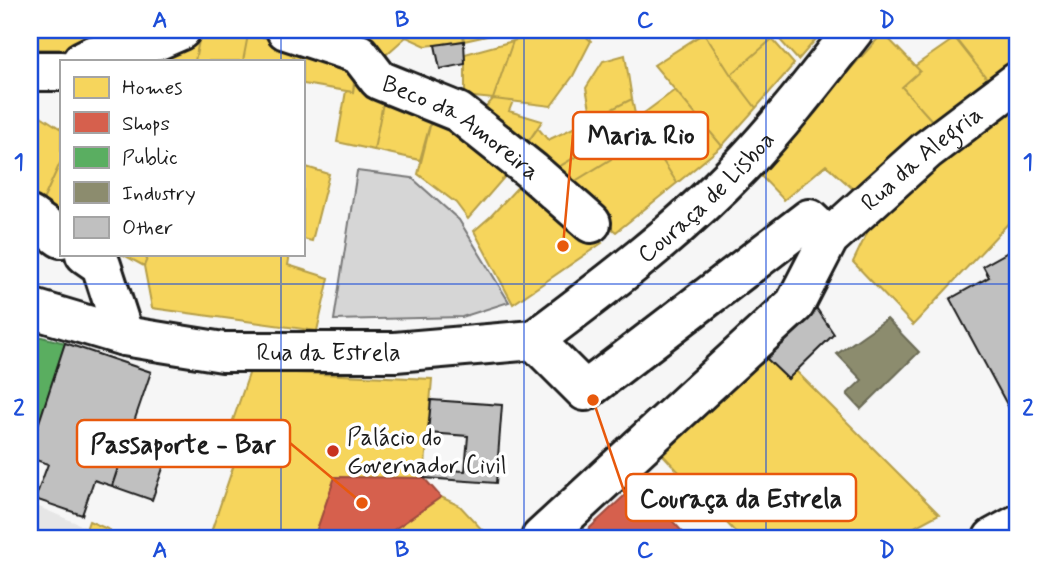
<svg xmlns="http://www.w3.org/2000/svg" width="1047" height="568" font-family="Mynerve,sans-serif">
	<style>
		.built { fill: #e6e6e6 }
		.green { fill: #d6d6d6; stroke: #797979; stroke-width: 2 }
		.homes { fill: #f6d55c; stroke: #b59e49; stroke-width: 2 }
		.shops { fill: #d6604d; stroke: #9e4c3e; stroke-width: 2 }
		.public { fill: #5aae61; stroke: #47824c; stroke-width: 2 }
		.industry { fill: #8c8c6e; stroke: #6a6a55; stroke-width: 2 }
		.building { fill: #c0c0c0; stroke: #1c1c1c; stroke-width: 2 }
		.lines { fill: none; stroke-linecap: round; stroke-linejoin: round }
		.street-casing { stroke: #1c1c1c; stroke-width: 44 }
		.secondary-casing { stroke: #1c1c1c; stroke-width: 44 }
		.street { stroke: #fff; stroke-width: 38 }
		.secondary { stroke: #fff; stroke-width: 38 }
		.grid { fill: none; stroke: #1d4ed8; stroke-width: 2; stroke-opacity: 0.55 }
		.poi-dot { fill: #c8321e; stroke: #fff; stroke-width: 2.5 }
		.labels { text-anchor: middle; stroke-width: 7; stroke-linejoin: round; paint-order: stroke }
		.street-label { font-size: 24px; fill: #1c1c1c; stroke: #fff }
		.poi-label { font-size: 24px; fill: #1c1c1c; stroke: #fff; text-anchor: start }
		.leader { fill: none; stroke: #e8590c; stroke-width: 2.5 }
		.callout-dot { fill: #e8590c; stroke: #fff; stroke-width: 2.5 }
		.callout { fill: #fff; stroke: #e8590c; stroke-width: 2.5 }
		.callout-label { font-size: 26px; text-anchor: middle; font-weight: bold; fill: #1c1c1c }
		.neatline { fill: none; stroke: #1d4ed8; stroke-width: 2.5 }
		.grid-label { font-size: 23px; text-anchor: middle; font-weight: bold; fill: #1d4ed8 }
	</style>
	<rect width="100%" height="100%" fill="#f6f6f6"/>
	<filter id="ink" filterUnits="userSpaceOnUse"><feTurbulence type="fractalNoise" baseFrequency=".0143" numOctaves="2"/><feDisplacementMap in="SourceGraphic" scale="14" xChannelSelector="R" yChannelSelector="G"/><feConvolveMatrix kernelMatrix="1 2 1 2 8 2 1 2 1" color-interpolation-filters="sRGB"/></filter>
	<g filter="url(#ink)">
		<path class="built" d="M30 503 111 538H30Z"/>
		<path class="green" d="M357 171 412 178 459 220 509 302 462 317 334 320Z"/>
		<path class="homes" d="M30 30H90L91 49H30Z
			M191 30H201L195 61H120Z
			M201 30H224L248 35 243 61H195Z
			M318 30H399L406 37 380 60Z
			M399 30H462L464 41 426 46 406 37Z
			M462 30H510V31L464 41Z
			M551 30H578L591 41 573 76 551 106 493 99 513 41Z
			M719 30H765L772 39 731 75 704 33Z
			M771 30H824L798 60Z
			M955 30H1017V60L989 81 951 33Z
			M704 33 731 75 756 108 722 146 654 65Z
			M883 33 920 71 902 87 934 123 853 189 826 165 784 200 757 172Z
			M248 35 295 42 293 61H243Z
			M955 38 989 81 934 123 902 87 920 71 915 66Z
			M772 39 794 64 756 108 731 75Z
			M513 41 493 99 465 96V54Z
			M295 42 358 61 353 92 303 84V61H293Z
			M625 55 632 99 592 119 586 88 603 61Z
			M354 81 385 92 374 150 337 142 346 91 353 92Z
			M675 90 722 146 677 183 636 119Z
			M385 92 434 110 420 160 374 150Z
			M493 99 513 101 509 111 542 121 521 152 477 117Z
			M632 99 636 119 677 183 616 232 564 188 611 159 592 119Z
			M1017 103V214L913 325 853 262 878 210Z
			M30 109 61 129V161L39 209 30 203Z
			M434 110 514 166 468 219 456 203 418 174Z
			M592 119 602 141 547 174 521 152 538 128 548 140Z
			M602 141 611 159 564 188 547 174Z
			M61 161V221L39 209Z
			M303 166 329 174 312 241 303 239Z
			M527 177 602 243 513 304 474 231 490 217Z
			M122 254H149L144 266Z
			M149 254H290L288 265 329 278 317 331 152 308 144 266Z
			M764 356 788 379 796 371 939 514 894 538H741L663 455Z
			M250 371 432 379 424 478 335 477 314 538H209L245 432 231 426Z
			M441 497 460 506 486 534 482 538H382Z
			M89 521 110 530 108 538H83Z"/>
		<path class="shops" d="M335 477 424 478 441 497 382 538H314Z
			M638 483 688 538H579Z"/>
		<path class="public" d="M30 334 65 343 30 450Z"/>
		<path class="industry" d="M887 319 919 352 861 409 847 394 862 380 837 354Z"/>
		<path class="building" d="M464 41 465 64 440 69 435 45Z
			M1017 247V423L950 299 989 277 983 266Z
			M815 306 834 334 788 379 764 356Z
			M65 343 151 372 112 486 94 480 82 515 35 499 48 464 30 458V450Z
			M431 400 502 405 496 483 424 478 425 469 465 471 468 436 428 433Z
			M133 422 174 436 152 500 112 486Z"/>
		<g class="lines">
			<defs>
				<g id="street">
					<path id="s1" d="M286 30 359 54 379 80 458 112 532 171 591 223"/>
					<path d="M82 61 92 56 158 40 181 30"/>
					<path d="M30 71H61"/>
					<path d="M30 216 61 238"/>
					<path d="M85 254 101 265 124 336"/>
					<path id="s2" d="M30 308 124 336 223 352H395L534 340"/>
					<path id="s3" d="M534 340C606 286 679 231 742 165 782 123 818 76 854 30"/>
					<path d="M534 340 585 391 809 219 829 238"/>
					<path id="s4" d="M541 538 795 304 829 238 927 150 1017 82"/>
				</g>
				<path id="secondary" d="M993 538 1017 525"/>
			</defs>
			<use href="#street" class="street-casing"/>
			<use href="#secondary" class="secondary-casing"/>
			<use href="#street" class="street"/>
			<use href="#secondary" class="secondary"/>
		</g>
	</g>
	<path class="grid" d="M281 30V61M524 30V538M766 30V538M281 254V538M30 284H1017"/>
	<circle class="poi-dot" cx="333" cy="451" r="7"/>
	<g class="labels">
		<g class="street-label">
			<text dy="8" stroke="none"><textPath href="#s1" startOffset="205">Beco da Amoreira</textPath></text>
			<text dy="8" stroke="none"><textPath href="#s4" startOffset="542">Rua da Alegria</textPath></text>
			<text dy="8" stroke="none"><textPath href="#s3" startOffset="224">Couraça de Lisboa</textPath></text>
			<text dy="8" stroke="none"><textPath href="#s2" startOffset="304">Rua da Estrela</textPath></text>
		</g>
		<g class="poi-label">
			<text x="347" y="445">Palácio do<tspan x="347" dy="28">Governador Civil</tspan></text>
		</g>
	</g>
	<path class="leader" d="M563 246L573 135M362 503L290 443M593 400L626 497"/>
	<g class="callout-dot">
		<circle cx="563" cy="246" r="7"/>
		<circle cx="362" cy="503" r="7"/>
		<circle cx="593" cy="400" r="7"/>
	</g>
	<g class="callout">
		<rect x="573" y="112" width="135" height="47" rx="7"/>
		<rect x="77" y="420" width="213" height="47" rx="7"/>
		<rect x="626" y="474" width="230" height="47" rx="7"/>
	</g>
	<g class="callout-label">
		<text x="641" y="144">Maria Rio</text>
		<text x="183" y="453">Passaporte - Bar</text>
		<text x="741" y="507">Couraça da Estrela</text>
	</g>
	<rect width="1047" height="568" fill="none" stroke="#fff" stroke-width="77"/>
	<rect x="60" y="60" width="245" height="196" fill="#ffffff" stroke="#a4a4a4" stroke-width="2"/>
	<rect x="74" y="77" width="35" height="21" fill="#f6d55c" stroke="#a4a4a4" stroke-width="2"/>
	<text x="122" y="94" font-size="21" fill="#1c1c1c">Homes</text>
	<rect x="74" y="112" width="35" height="21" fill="#d6604d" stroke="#a4a4a4" stroke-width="2"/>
	<text x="122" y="130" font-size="21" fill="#1c1c1c">Shops</text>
	<rect x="74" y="147" width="35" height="21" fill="#5aae61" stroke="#a4a4a4" stroke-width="2"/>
	<text x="122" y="164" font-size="21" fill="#1c1c1c">Public</text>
	<rect x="74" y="182" width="35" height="21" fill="#8c8c6e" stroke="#a4a4a4" stroke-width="2"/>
	<text x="122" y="200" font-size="21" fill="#1c1c1c">Industry</text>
	<rect x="74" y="217" width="35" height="21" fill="#c0c0c0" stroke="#a4a4a4" stroke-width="2"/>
	<text x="122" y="234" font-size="21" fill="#1c1c1c">Other</text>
	<rect x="38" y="38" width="971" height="492" class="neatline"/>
	<g class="grid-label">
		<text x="160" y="27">A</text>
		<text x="402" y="27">B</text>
		<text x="645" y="27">C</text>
		<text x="887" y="27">D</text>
		<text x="19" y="169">1</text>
		<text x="1028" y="169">1</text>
		<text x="19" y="415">2</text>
		<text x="1028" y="415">2</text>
		<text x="160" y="557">A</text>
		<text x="402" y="557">B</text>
		<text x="645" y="557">C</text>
		<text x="887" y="557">D</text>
	</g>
</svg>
